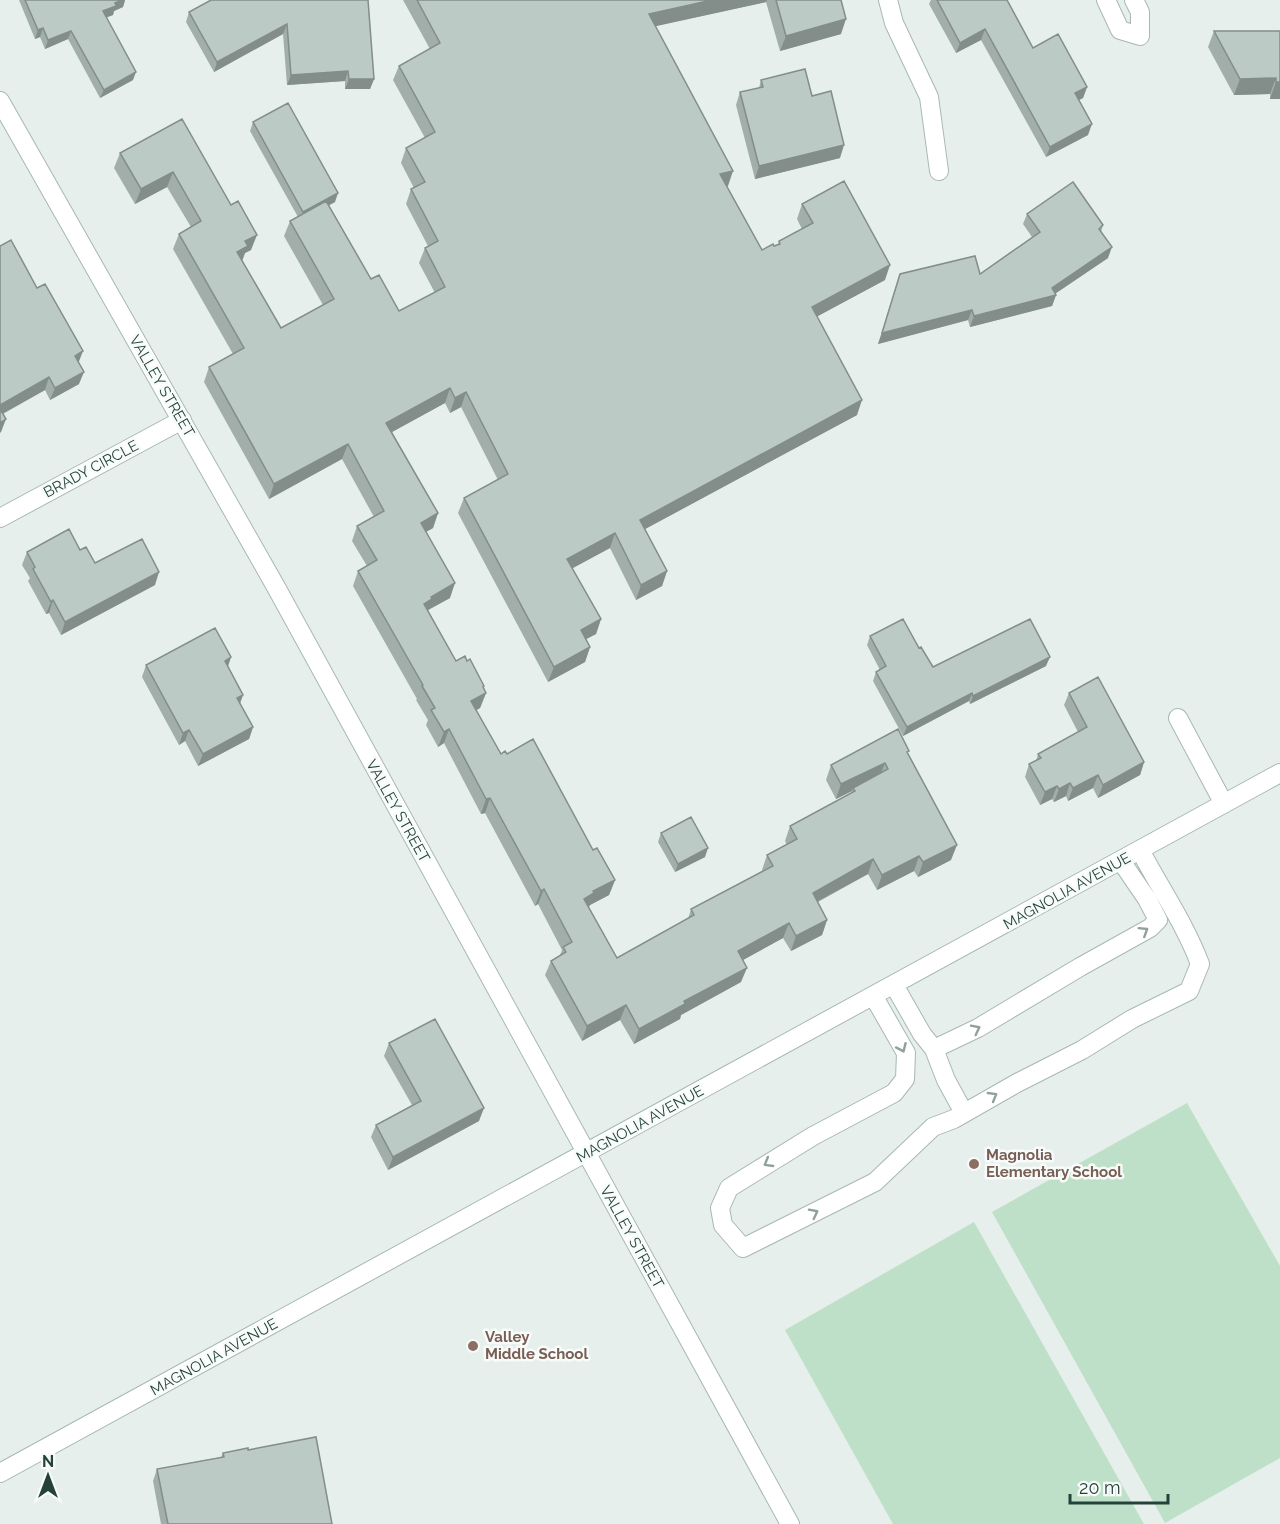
<svg xmlns="http://www.w3.org/2000/svg" width="1280" height="1524" font-family="Raleway,sans-serif">
	<style>
		.garden { fill: #bfe0c8 }
		.lines { fill: none; stroke-linecap: round; stroke-linejoin: round }
		.minor-casing { stroke: #a8b8b2; stroke-width: 20 }
		.minor { stroke: #fff; stroke-width: 18 }
		.wall { fill: #a1aea9 }
		.shaded-wall { fill: #838d89 }
		.building { fill: #bbcac4; stroke: #838d89; stroke-width: 1.5 }
		.oneway { stroke: #92a09c }
		.education-dot { fill: #8d6e63; stroke: #f7fbf9; stroke-width: 2 }
		.labels { text-anchor: middle; stroke-width: 5; stroke-linejoin: round; paint-order: stroke }
		.street-label { font-size: 15px; fill: #24423a; stroke: #f7fbf9 }
		.education-label { font-size: 15px; font-weight: bold; fill: #785e54; stroke: #f7fbf9; text-anchor: start }
	</style>
	<rect width="100%" height="100%" fill="#e6efeb"/>
	<path class="garden" d="M1187 1103 1280 1266V1458L1165 1523 992 1212Z
		M974 1222 1144 1524H893L785 1330Z"/>
	<g class="lines">
		<defs>
			<path id="minor" d="M888 0 894 23 929 97 939 171
				M1106 0 1120 30 1140 36V12L1134 0
				M0 101 276 587 790 1524
				M0 518 182 420
				M1178 718 1224 804
				M894 985 922 1034 934 1049 978 1028 1080 967 1150 928 1158 920 1147 899 1121 861
				M874 997 906 1053 905 1079 894 1093 813 1136 729 1188 720 1208 723 1225 743 1248 875 1182 933 1127 954 1119 1017 1083 1082 1050 1132 1019 1189 991 1200 964C1185 924 1160 888 1140 850
				M934 1049 946 1080 964 1113
				M0 1473 1280 773"/>
		</defs>
		<use href="#minor" class="minor-casing"/>
		<use href="#minor" class="minor"/>
	</g>
	<path class="wall" d="M19 0H125L123 7 114 11 113 15 106 17 133 80 100 98 68 39 45 49 40 37 35 39Z
		M368 0 374 79 370 89H345V81L287 85 283 34 214 72 186 22 189 12Z
		M403 0H841V34L780 51 766 2 655 26 728 186H727L762 250 778 244 779 241 802 229 797 219 802 204 885 280 817 316 857 415 645 529 667 571 662 586 636 600 610 548 572 568 601 619 596 634 586 639 590 647 585 662 548 682 458 513 464 498 498 480 461 407 450 413 445 403 392 432 438 513 433 528 426 532 450 598 428 610 456 661 484 686 483 688 486 693 480 708 476 710 501 754 593 850 615 880 609 895 590 905 589 907 617 958 688 919 691 909 762 871V870L767 855 787 845 785 841 790 826 851 793 852 791 836 799 826 780 831 765 908 755 951 860 918 877 914 871 877 890 868 874 818 902 827 920 822 935 791 951 783 938 743 960 741 982 681 1015 680 1019 634 1044 620 1020 582 1041 545 975 551 961 560 955 562 950 538 904 535 906 485 813 481 814 444 743 438 747 426 725 428 720 416 700 417 699 353 586 358 571 367 566 352 541 357 526 374 517 342 459 269 499 204 382 209 367 233 354 173 249 179 234 191 227 167 187 135 204 114 168 120 153 182 119 251 250 245 253 242 261 281 328 323 305 284 236 290 221 298 217 250 131 253 122 335 202 329 205 371 279 399 311 435 293 419 263 425 248 428 246 406 204 411 189 414 188 401 163 406 148 425 138 393 80 399 66 430 49Z
		M931 0H937L1033 48 1087 87 1083 98 1079 100 1088 135 1046 157 981 40 956 53 929 4Z
		M1214 31H1280V99H1270V94L1234 95 1208 47Z
		M761 80 812 96 840 158 755 179 736 105 740 92 759 88Z
		M1027 214 1103 225 1101 232 1108 258 1055 294 1056 295 1052 306 970 327 968 320 878 344 900 274H980L1032 237 1023 224Z
		M0 246 79 363V384L50 400 45 390 3 414 1 432Z
		M80 550 95 563 155 585 61 635 49 613 46 614 28 581 30 578 22 565 27 552Z
		M870 636 919 648 933 667 1046 666 970 704 969 701 903 736 873 681 876 672 880 670 867 645Z
		M231 657 228 666 243 695 240 703 253 727 249 739 198 766 185 741 179 745 142 677 146 665Z
		M1069 693 1144 762 1140 775 1098 798 1093 788 1068 801 1066 796 1054 802 1052 799 1040 805 1025 777 1029 764 1036 761 1038 754 1078 732 1064 705Z
		M661 833 705 857 675 872 658 842Z
		M389 1043 479 1121 388 1170 371 1137 376 1125 412 1105 384 1056Z
		M248 1450 332 1524H161L153 1481 157 1469 221 1457 223 1453Z"/>
	<path class="shaded-wall" d="M122 0H125L123 7 114 11 113 15 100 20 103 11 115 3Z
		M712 0H767L766 2 643 29 649 14Z
		M846 19 841 34 780 51 786 36Z
		M287 24 283 34 214 72 217 62Z
		M43 28 40 37 35 39 38 30Z
		M985 29 981 40 956 53 960 43Z
		M71 31 68 39 45 49 48 40Z
		M348 71 345 81 287 85 291 75Z
		M136 72 133 80 100 98 104 90Z
		M1276 78 1270 94 1234 95 1240 79Z
		M349 79H374L370 89H345Z
		M1276 82H1280V99H1270Z
		M1087 87 1083 98 1071 104 1075 93Z
		M1092 124 1088 135 1046 157 1050 147Z
		M844 145 840 158 755 179 759 166Z
		M733 171 728 186 715 189 720 174Z
		M173 172 167 187 135 204 141 189Z
		M338 193 335 202 300 221 303 212Z
		M257 235 251 250 245 253 242 261 237 252 245 241Z
		M1112 247 1108 258 1050 297 1056 295 1052 306 970 327 974 316 1052 288Z
		M890 265 885 280 807 322 812 307Z
		M972 310 968 320 878 344 882 333Z
		M83 351 78 364 75 356Z
		M84 372 79 384 50 400 55 388Z
		M49 377 45 390 0 415V405Z
		M450 388 445 403 381 438 386 423Z
		M466 392 461 407 450 413 455 398Z
		M862 400 857 415 634 535 640 520Z
		M6 419 1 432 0 433V423Z
		M348 444 342 459 269 499 274 484Z
		M438 513 433 528 415 538 421 523Z
		M615 533 610 548 562 574 567 559Z
		M667 571 662 586 636 600 641 585Z
		M159 572 155 585 61 635 65 622Z
		M455 583 450 598 428 610 424 604 431 597Z
		M53 600 49 613 46 614 51 602Z
		M601 619 596 634 575 645 581 630Z
		M590 647 585 662 548 682 554 667Z
		M231 657 227 669 225 661Z
		M1050 657 1046 666 970 704 973 696Z
		M484 686 480 696 486 693 480 708 466 716 471 701Z
		M972 693 969 701 903 736 907 727Z
		M243 695 239 706 237 698Z
		M253 727 249 739 198 766 203 754Z
		M449 729 444 743 438 747 444 732Z
		M189 730 185 741 179 745 183 733Z
		M1144 762 1140 775 1098 798 1103 785Z
		M885 763 879 778 853 788 852 791 836 799 841 784Z
		M1098 775 1093 788 1068 801 1073 788Z
		M1070 783 1066 796 1054 802 1059 789Z
		M1057 786 1052 799 1040 805 1045 792Z
		M490 798 485 813 481 814 486 799Z
		M957 845 951 860 918 877 923 862Z
		M708 848 705 857 675 872 678 864Z
		M919 856 914 871 877 890 882 875Z
		M873 859 868 874 807 907 813 893Z
		M615 880 609 895 590 905 588 908 584 899 593 891Z
		M544 889 538 904 535 906 541 891Z
		M827 920 822 935 791 951 796 936Z
		M789 923 783 938 732 966 738 951Z
		M747 968 741 982 681 1015 680 1019 634 1044 639 1029 684 1001Z
		M626 1005 620 1020 582 1041 587 1026Z
		M484 1108 479 1121 388 1170 393 1157Z"/>
	<path class="building" d="M25 0H122L115 3 116 6 103 11 136 72 104 90 71 31 48 40 43 28 38 30Z
		M211 0H368L374 79H349L348 71 291 75 287 24 217 62 189 12Z
		M417 0H712L649 14 733 171 720 174 762 250 773 244 774 246 780 244 779 241 813 223 802 204 844 181 890 265 812 307 862 400 640 520 667 571 641 585 615 533 567 559 601 619 581 630 590 647 554 667 464 498 508 474 466 392 455 398 450 388 386 423 438 513 421 523 455 583 431 597 432 599 424 604 456 661 465 656 467 661 470 659 484 686 483 687 486 693 471 701 501 754 505 751 507 754 533 739 593 850 597 848 615 880 593 891 594 893 584 899 617 958 694 915 691 909 773 866 767 855 797 839 790 826 855 791 853 788 888 769 885 763 841 784 831 765 898 729 909 751 907 752 957 845 923 862 919 856 882 875 873 859 813 893 827 920 796 936 789 923 738 951 747 968 684 1001 685 1004 639 1029 626 1005 587 1026 551 961 566 952 563 947 572 942 544 889 541 891 490 798 486 799 449 729 444 732 431 710 435 708 422 686 423 685 358 571 377 560 357 526 384 511 348 444 274 484 209 367 244 348 179 234 201 221 173 172 141 189 120 153 182 119 231 205 238 201 257 235 245 241 248 246 237 252 281 328 334 299 290 221 326 201 371 279 379 275 399 311 445 287 425 248 438 241 411 189 425 182 406 148 435 132 399 66 440 43Z
		M776 0H841L846 19 786 36Z
		M937 0H1007L1033 48 1058 34 1087 87 1075 93 1092 124 1050 147 985 29 960 43Z
		M1214 31H1280V82H1276V78L1240 79Z
		M805 69 812 96 831 91 844 145 759 166 740 92 763 87 761 80Z
		M288 103 338 193 303 212 253 122Z
		M1073 182 1103 225 1099 229 1112 247 1052 288 1056 295 974 316 972 310 882 333 900 274 975 256 980 274 1040 232 1027 214Z
		M11 240 37 288 45 284 83 351 75 356 84 372 55 388 49 377 0 405V246Z
		M0 409 6 419 0 423Z
		M69 529 80 550 86 547 95 563 142 539 159 572 65 622 53 600 51 602 33 569 35 567 27 552Z
		M903 619 919 648 921 647 933 667 1030 619 1050 657 973 696 972 693 907 727 876 672 886 666 870 636Z
		M215 628 231 657 225 661 243 695 237 698 253 727 203 754 189 730 183 733 146 665Z
		M1098 677 1144 762 1103 785 1098 775 1073 788 1070 783 1059 789 1057 786 1045 792 1029 764 1041 758 1038 754 1087 727 1069 693Z
		M691 817 708 848 678 864 661 833Z
		M435 1019 484 1108 393 1157 376 1125 421 1101 389 1043Z
		M316 1437 332 1524H168L157 1469 224 1457 223 1453 248 1448V1450Z"/>
	<defs><path id="oneway-chevron" d="M-2-3.5L2.5 0L-2 3.5" fill="none" stroke-width="1.6" stroke-linecap="round" stroke-linejoin="round" transform="scale(1.5)"/></defs>
	<g class="oneway">
		<use href="#oneway-chevron" transform="translate(1144 931) rotate(-32)"/>
		<use href="#oneway-chevron" transform="translate(976 1029) rotate(-27)"/>
		<use href="#oneway-chevron" transform="translate(902 1048) rotate(66)"/>
		<use href="#oneway-chevron" transform="translate(993 1096) rotate(-30)"/>
		<use href="#oneway-chevron" transform="translate(768 1163) rotate(149)"/>
		<use href="#oneway-chevron" transform="translate(814 1213) rotate(-27)"/>
	</g>
	<g class="education-dot">
		<circle cx="974" cy="1164" r="6"/>
		<circle cx="473" cy="1346" r="6"/>
	</g>
	<g class="labels">
		<g class="street-label">
			<text transform="translate(162 386) rotate(60)" y="5">VALLEY STREET</text>
			<text transform="translate(91 469) rotate(-28)" y="5">BRADY CIRCLE</text>
			<text transform="translate(398 811) rotate(61)" y="5">VALLEY STREET</text>
			<text transform="translate(1067 891) rotate(-29)" y="5">MAGNOLIA AVENUE</text>
			<text transform="translate(640 1124) rotate(-29)" y="5">MAGNOLIA AVENUE</text>
			<text transform="translate(632 1237) rotate(61)" y="5">VALLEY STREET</text>
			<text transform="translate(214 1357) rotate(-29)" y="5">MAGNOLIA AVENUE</text>
		</g>
		<g class="education-label">
			<text x="986" y="1160">Magnolia<tspan x="986" dy="17">Elementary School</tspan></text>
			<text x="485" y="1342">Valley<tspan x="485" dy="17">Middle School</tspan></text>
		</g>
	</g>
	<g transform="translate(48 1476)" stroke="#f7fbf9" stroke-width="4.5" paint-order="stroke">
	<path d="M0-4.5L10 22L0 15L-10 22Z" fill="#24423a"/>
	<text y="-9" font-size="16" font-weight="bold" text-anchor="middle" fill="#24423a">N</text>
	</g>
	<path d="M1070 1494v9h98v-9" fill="none" stroke="#24423a" stroke-width="3"/>
	<text x="1079" y="1494" font-size="18" fill="#24423a" stroke="#f7fbf9" stroke-width="4.5" paint-order="stroke">20 m</text>
</svg>
